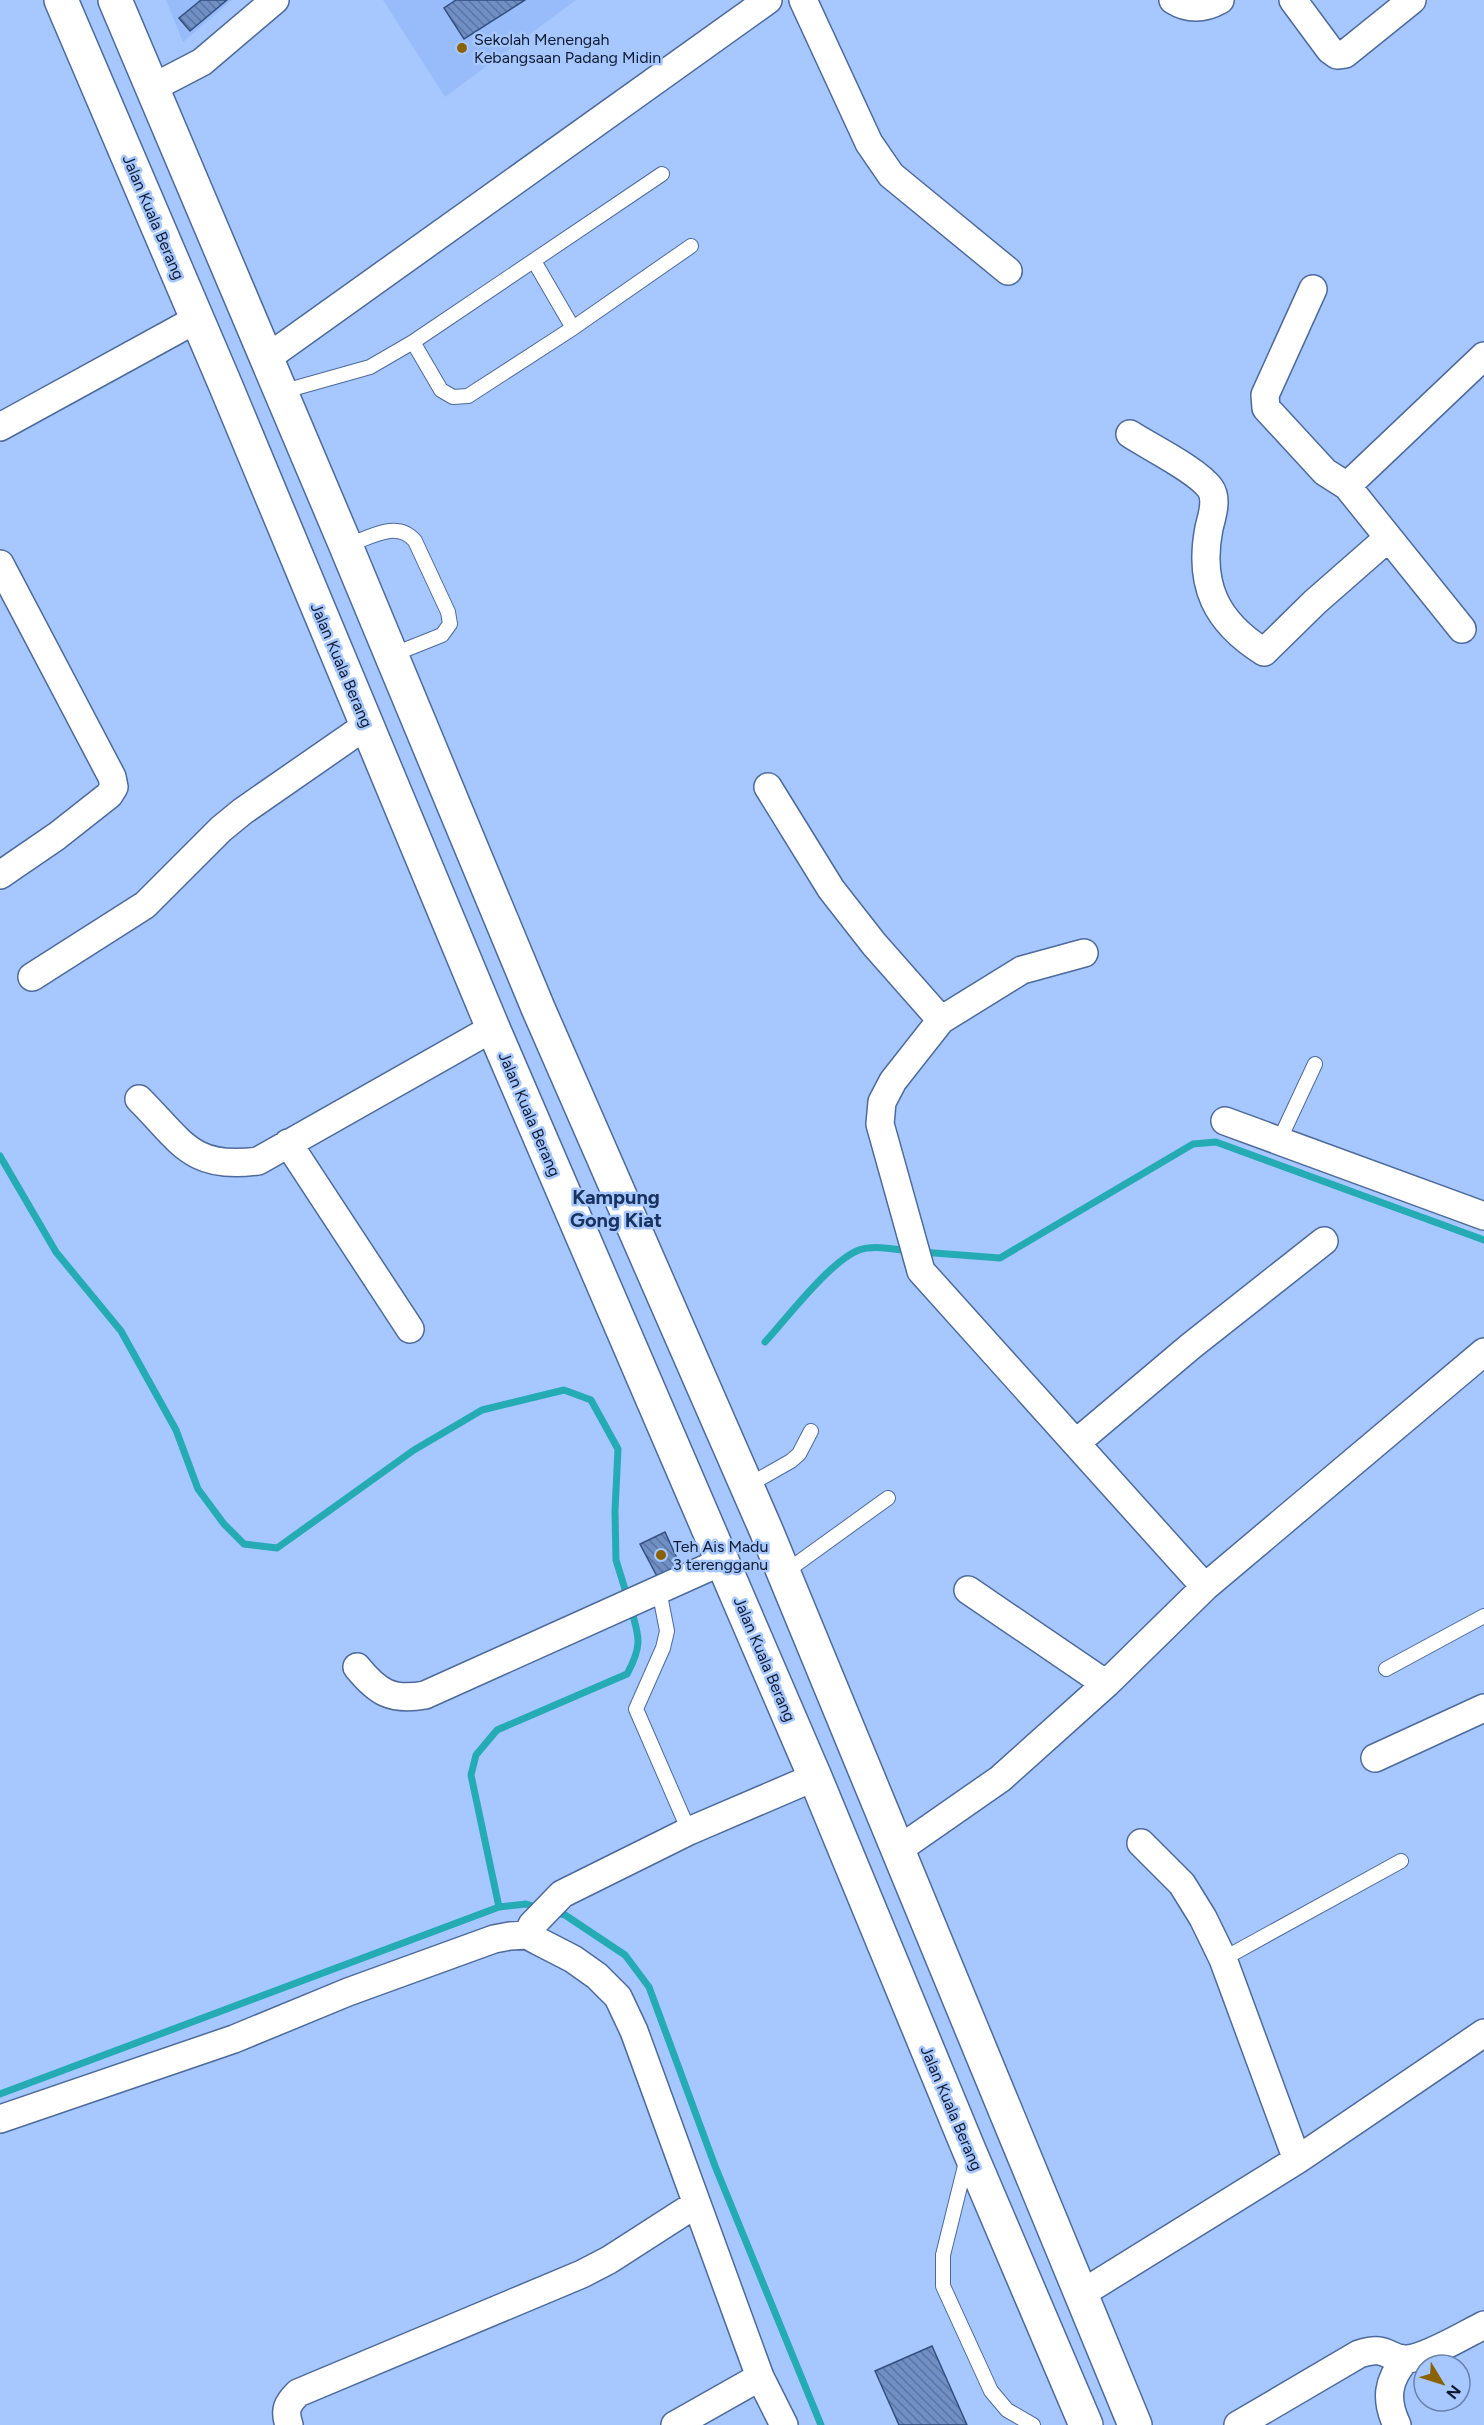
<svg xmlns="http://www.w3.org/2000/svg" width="1484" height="2425" font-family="Figtree,sans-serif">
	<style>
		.built { fill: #98bcfa }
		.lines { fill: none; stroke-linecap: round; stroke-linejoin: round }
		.stream { stroke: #24abb3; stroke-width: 7 }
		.building { fill: url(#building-back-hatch); stroke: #334f7f; stroke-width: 1.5 }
		.service-casing { stroke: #4d6a9c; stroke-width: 16 }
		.minor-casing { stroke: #4d6a9c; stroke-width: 30 }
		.trunk-casing { stroke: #4d6a9c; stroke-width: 36 }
		.service { stroke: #fff; stroke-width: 14 }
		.minor { stroke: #fff; stroke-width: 27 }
		.trunk { stroke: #fff; stroke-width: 33 }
		.poi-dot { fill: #8a6201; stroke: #a6c7ff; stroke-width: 2 }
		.labels { text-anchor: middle; stroke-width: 5; stroke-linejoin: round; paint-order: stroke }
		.poi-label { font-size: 16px; fill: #101b30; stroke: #a6c7ff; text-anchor: start }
		.street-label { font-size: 16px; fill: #101b30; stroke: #a6c7ff }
		.quarter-label { font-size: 20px; font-weight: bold; fill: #193360; stroke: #a6c7ff }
	</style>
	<defs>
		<pattern id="building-back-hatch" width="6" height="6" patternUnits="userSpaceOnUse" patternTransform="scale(1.5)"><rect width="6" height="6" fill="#708fc4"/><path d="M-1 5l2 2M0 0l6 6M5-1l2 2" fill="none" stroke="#5b74a0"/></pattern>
	</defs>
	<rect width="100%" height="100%" fill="#a6c7ff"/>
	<path class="built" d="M166 0H232L183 42Z
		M383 0H576L445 97Z"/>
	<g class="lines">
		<path class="stream" d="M0 1156 56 1252 121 1331 176 1430 198 1489 224 1524 244 1544 277 1548 414 1450 482 1410 564 1390 591 1400 618 1449 615 1511 616 1560 628 1599
			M921 1252 1000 1258 1193 1144 1216 1142 1484 1240
			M765 1342C787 1318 830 1261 859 1250 874 1245 894 1249 910 1251
			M499 1907 471 1775 476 1755 497 1730 627 1674C642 1647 640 1638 631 1609
			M554 1912 565 1915 625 1955 649 1987 715 2166 821 2425
			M0 2094 499 1907 526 1904 540 1908"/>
	</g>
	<path class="building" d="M201 0H227L190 31 179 18Z
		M456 0H525L464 39 444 8Z
		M665 1532 681 1567 659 1580 640 1544Z
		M932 2346 967 2425H899L875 2371Z"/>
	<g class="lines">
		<defs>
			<path id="service" d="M573 328 691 246
				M413 342 441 390 453 397 468 396 573 328 534 261
				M281 392 370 367 413 342 662 174
				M346 546C369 538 397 519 415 541L448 612 450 624 442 635 392 655
				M1279 1141 1315 1064
				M747 1486 791 1461 799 1454 811 1431
				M784 1573 888 1498
				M659 1590 667 1631 663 1648 636 1709 689 1831
				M1386 1669 1484 1616
				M1223 1959 1401 1861
				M967 2158 943 2255V2286L991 2391 1007 2410 1033 2425"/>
			<path id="minor" d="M803 0 869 143 891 175 1008 271
				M1173 0C1189 10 1204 9 1220 0
				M1293 0 1330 50 1337 55 1345 54 1412 0
				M152 88 202 62 275 0
				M1313 289 1265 395 1266 408 1325 472 1347 486 1484 356
				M267 358 768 0
				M0 427 197 319
				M1130 434C1150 447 1197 470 1210 488 1218 499 1212 516 1209 528 1198 585 1216 622 1264 652L1315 602 1388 538
				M1347 486 1462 629
				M0 564 112 777 114 787 109 795 57 836 0 875
				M768 787 831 889 874 944 941 1020
				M1084 953 1022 970 941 1020 893 1081 882 1102 880 1124 921 1271 1205 1587
				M32 977 145 905 221 829 243 811 367 725
				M139 1099C182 1142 191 1170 258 1161L493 1028
				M1225 1121 1484 1216
				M288 1143 410 1329
				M1076 1443 1191 1346 1324 1241
				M968 1590 1106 1684
				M357 1667C378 1693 392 1701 425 1695L723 1561
				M1375 1758 1484 1708
				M1141 1843 1182 1884 1203 1918 1223 1959 1297 2160
				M898 1850 1000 1779 1106 1684 1205 1587 1484 1352
				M527 1935 532 1925 562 1894 689 1831 815 1777
				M0 2119 234 2039 348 1992 494 1939 510 1936 527 1935 538 1941 573 1959 597 1976 618 1997 634 2031 760 2377 784 2425
				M1081 2294 1297 2160 1484 2033
				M289 2425C284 2410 287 2404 298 2393L582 2274 609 2260 696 2204
				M675 2425 760 2377
				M1238 2425 1359 2354C1389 2344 1387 2360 1407 2359 1426 2358 1466 2334 1484 2325
				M1397 2425C1385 2400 1387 2380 1406 2359"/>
			<path id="trunk" d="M61 0 225 384 493 1028 815 1777 969 2150 1086 2425
				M115 0 346 546 538 1008 766 1530 1135 2425"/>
		</defs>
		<use href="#service" class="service-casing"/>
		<use href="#minor" class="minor-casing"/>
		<use href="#trunk" class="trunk-casing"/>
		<use href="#service" class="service"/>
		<use href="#minor" class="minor"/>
		<use href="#trunk" class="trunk"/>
	</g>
	<g class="poi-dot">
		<circle cx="462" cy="48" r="6"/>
		<circle cx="661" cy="1555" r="6"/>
	</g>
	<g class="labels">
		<g class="poi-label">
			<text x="474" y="45">Sekolah Menengah<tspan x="474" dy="18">Kebangsaan Padang Midin</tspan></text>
			<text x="673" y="1552">Teh Ais Madu<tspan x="673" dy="18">3 terengganu</tspan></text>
		</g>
		<g class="street-label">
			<text transform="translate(154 217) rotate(67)" y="6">Jalan Kuala Berang</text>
			<text transform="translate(342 665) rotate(67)" y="6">Jalan Kuala Berang</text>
			<text transform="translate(530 1114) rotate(67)" y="6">Jalan Kuala Berang</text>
			<text transform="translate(765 1659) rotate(67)" y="6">Jalan Kuala Berang</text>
			<text transform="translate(952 2108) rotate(67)" y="6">Jalan Kuala Berang</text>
		</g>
		<g class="quarter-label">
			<text x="616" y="1204">Kampung<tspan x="616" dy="23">Gong Kiat</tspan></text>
		</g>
	</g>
	<g transform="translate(1442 2383) rotate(128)"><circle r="28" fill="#a6c7ff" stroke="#6a82ac" stroke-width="1.5"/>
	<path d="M0-4.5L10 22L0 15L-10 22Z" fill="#8a6201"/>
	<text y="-9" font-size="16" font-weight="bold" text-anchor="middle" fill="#101b30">N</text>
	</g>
</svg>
